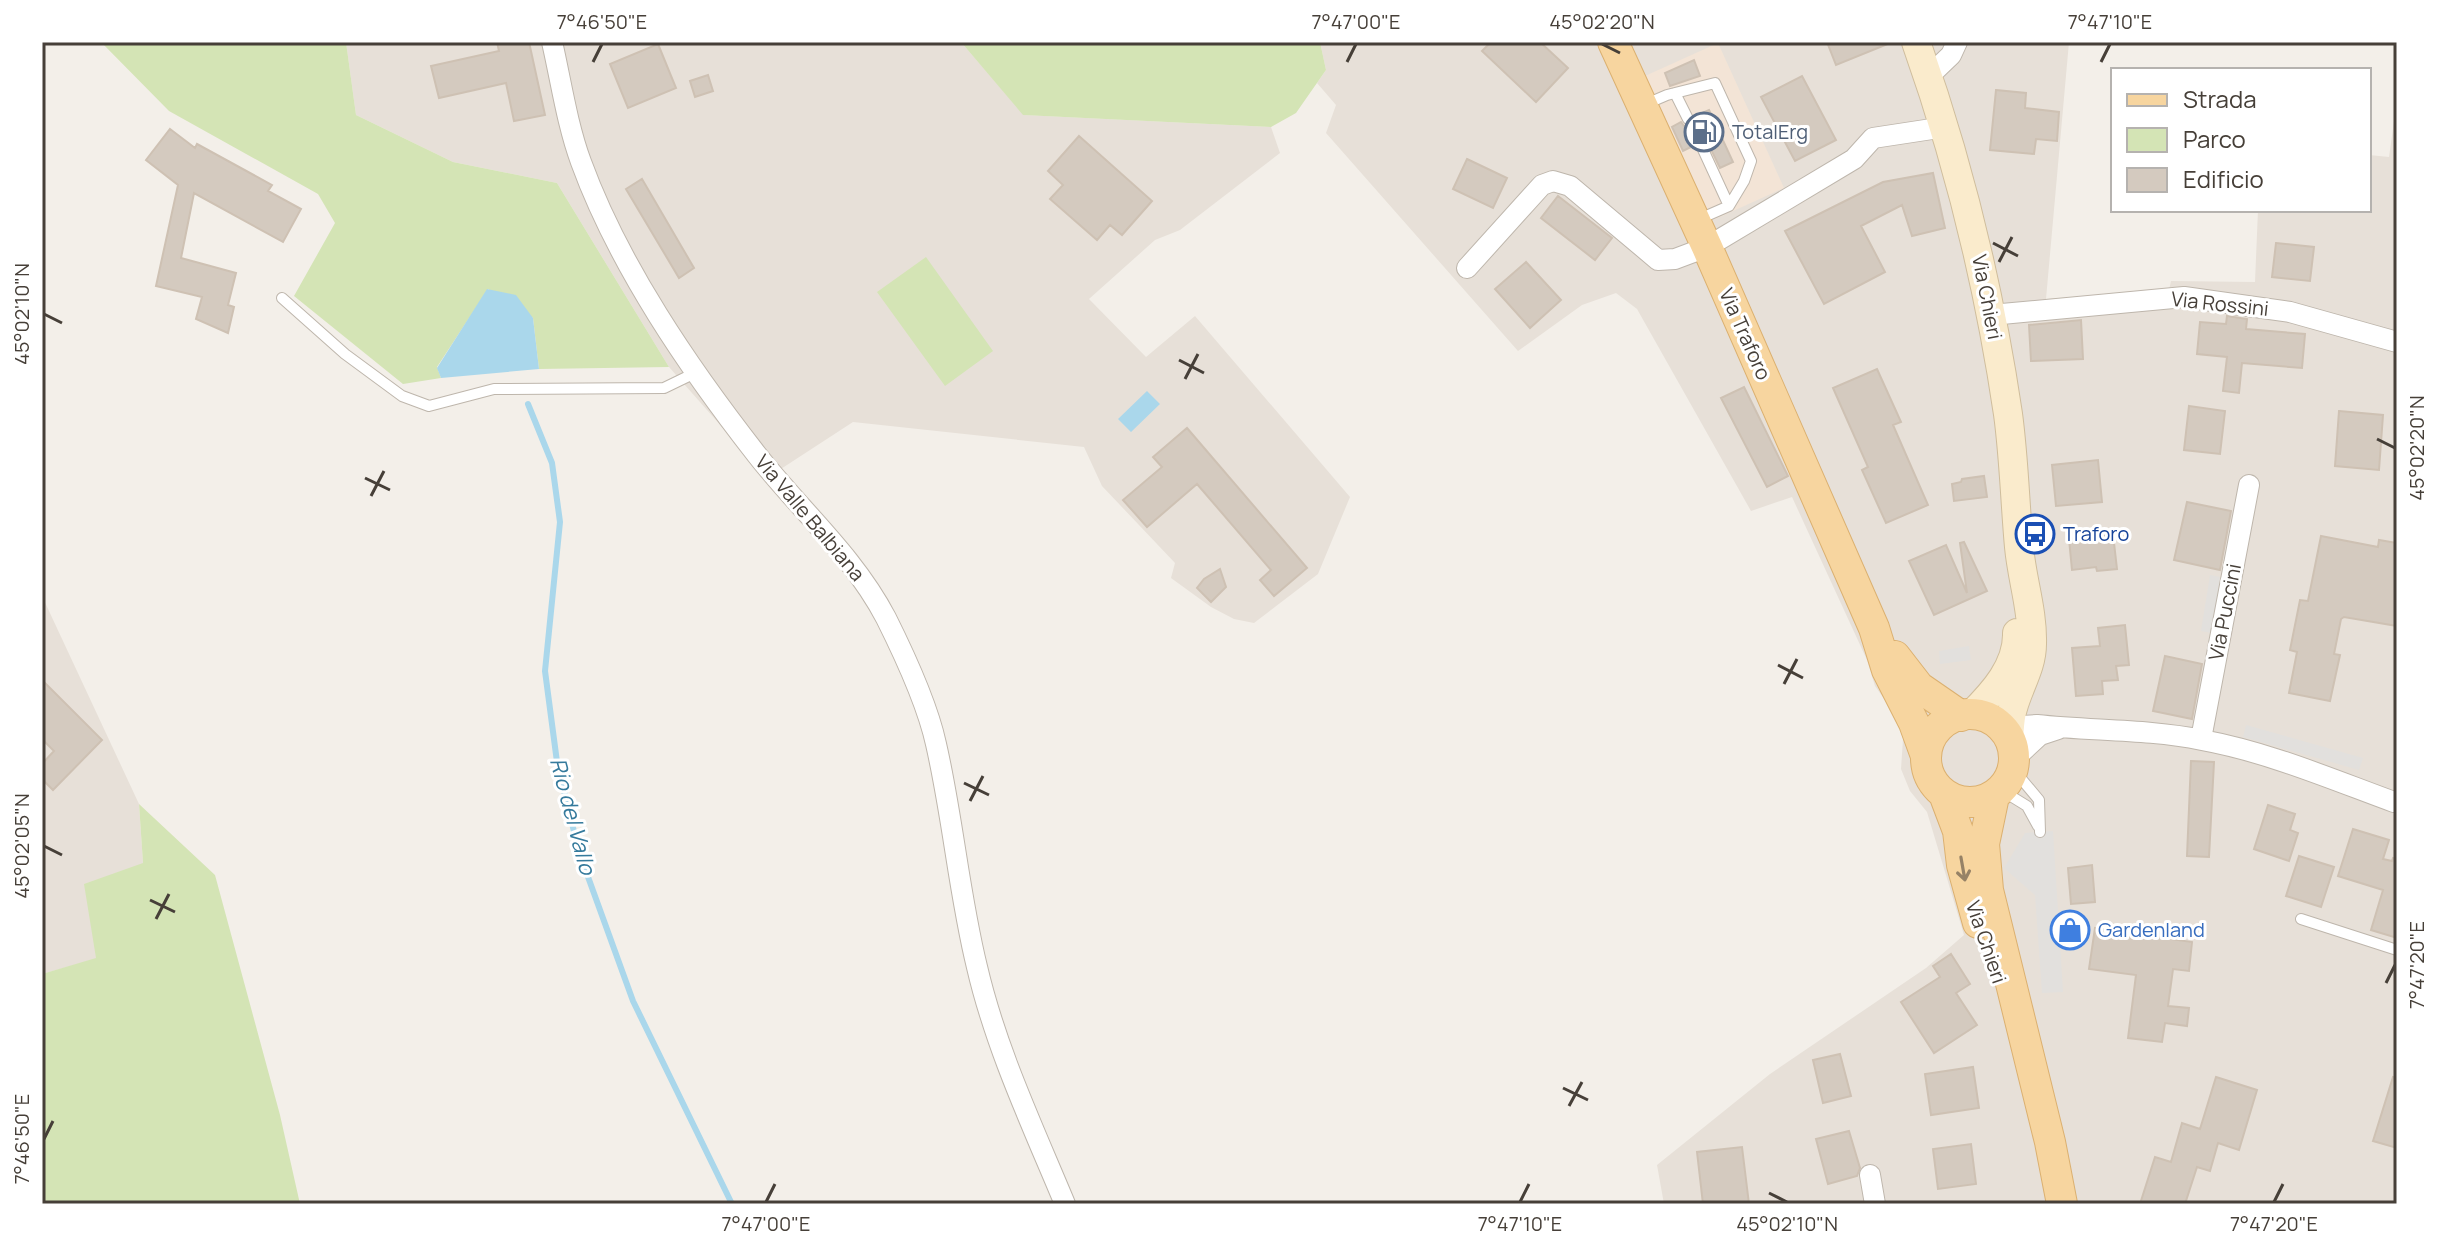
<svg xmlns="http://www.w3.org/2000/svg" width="2439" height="1246" font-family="Manrope,sans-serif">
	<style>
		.residential { fill: #e7e0d8 }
		.commercial { fill: #f3e4d6 }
		.green { fill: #d4e4b5 }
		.parking { fill: #e2e0dd }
		.water { fill: #aad7eb }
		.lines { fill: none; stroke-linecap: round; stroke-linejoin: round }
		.stream { stroke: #aad7eb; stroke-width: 6 }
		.building { fill: #d4cabf; stroke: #cec1b3; stroke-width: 2 }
		.lane-casing { stroke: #beb6ac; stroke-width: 12 }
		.street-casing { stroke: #beb6ac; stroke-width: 22 }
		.secondary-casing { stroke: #cfbd9c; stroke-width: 30 }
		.primary-casing { stroke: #dbb070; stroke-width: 32 }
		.lane { stroke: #fff; stroke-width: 10 }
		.street { stroke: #fff; stroke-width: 20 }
		.secondary { stroke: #faebcc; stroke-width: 28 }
		.primary { stroke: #f7d59f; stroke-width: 30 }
		.oneway { stroke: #968266 }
		.ticks { fill: none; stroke: #463f38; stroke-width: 3 }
		.labels { text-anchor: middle; stroke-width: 6; stroke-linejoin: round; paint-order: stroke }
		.service-label { font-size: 20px; fill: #4e5e75; stroke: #fff; text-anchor: start }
		.street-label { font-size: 20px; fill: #463f38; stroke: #fff }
		.transit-label { font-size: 20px; fill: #164399; stroke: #fff; text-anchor: start }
		.shop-label { font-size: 20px; fill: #366cbe; stroke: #fff; text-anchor: start }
		.water-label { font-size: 22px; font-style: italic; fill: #357a9c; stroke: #fff }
		.neatline { fill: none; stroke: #463f38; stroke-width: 3 }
		.ticks-label { font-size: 20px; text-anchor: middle; fill: #463f38 }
	</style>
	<rect width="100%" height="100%" fill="#f3efe9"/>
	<path class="residential" d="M346 42H961L1024 115 1271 127 1280 153 1180 230 1155 240 1089 299 1146 357 1195 316 1350 497 1318 574 1254 623 1234 619 1211 607 1171 578 1175 563 1102 486 1084 447 853 422 767 478 669 367 557 183 453 162 356 115Z
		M1320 42H2069L2046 299 2169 290 2171 281 2255 282 2258 210H2369V155L2389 157 2397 100V1204H1664L1657 1165 1770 1074 1926 968 1964 935 1927 812 1910 791 1901 769 1903 739 1901 723 1875 686 1867 660 1792 497 1751 511 1637 309 1616 293 1582 305 1518 351 1326 133 1336 105 1317 83 1326 70Z
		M42 596 139 804 143 863 96 959 42 974Z"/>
	<path class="commercial" d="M1718 43 1784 188 1711 221 1645 76Z"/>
	<path class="green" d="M101 42H346L356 115 453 162 557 183 669 367 539 369 533 318 488 289 437 367 441 378 403 384 294 296 335 223 318 194 169 111Z
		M961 42H1320L1326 70 1296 113 1271 127 1023 115Z
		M926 257 993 351 945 386 877 292Z
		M139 804 215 875 280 1115 300 1204H42V974L96 958 84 884 143 863Z"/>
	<path class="parking" d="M2210 575 2220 577 2211 633 2201 631Z
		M1969 646 1971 660 1940 664 1939 651Z
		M2246 725 2363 758 2359 770 2243 737Z
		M2053 831 2063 992 2042 993 2035 895 2004 868 2025 833Z"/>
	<path class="water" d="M487 289 516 295 533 318 539 369 441 378 437 368Z
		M1147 391 1160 404 1131 432 1118 419Z"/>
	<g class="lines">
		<path class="stream" d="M528 404 552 463 560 522 545 671 557 762 579 852 633 1001 732 1204"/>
	</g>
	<path class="building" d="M497 42H529L545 115 514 121 506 83 439 98 431 66 499 51Z
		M1491 42H1540L1568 68 1536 102 1482 51Z
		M1827 42H1890V43L1836 65Z
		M658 44 676 88 628 108 610 64Z
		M1694 60 1700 76 1670 86 1665 73Z
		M708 75 713 91 695 97 690 81Z
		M1802 76 1836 140 1795 161 1761 97Z
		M1996 90 2026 93 2025 108 2059 112 2057 141 2036 139 2034 154 1990 150Z
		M1709 110 1733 162 1720 168 1705 137 1696 136 1693 146 1683 151 1672 127 1681 122 1684 126H1691L1695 123V116Z
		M170 129 195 148 197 144 272 185 268 191 301 209 283 242 194 193 181 258 236 273 228 305 234 307 228 333 196 319 202 297 156 286 178 185 146 160Z
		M1079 136 1152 201 1122 235 1110 225 1097 240 1050 199 1063 185 1048 171Z
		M1467 159 1507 178 1493 208 1453 189Z
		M1933 173 1945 228 1912 236 1902 205 1861 226 1885 272 1824 304 1785 231 1883 182Z
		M642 179 694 268 679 278 626 189Z
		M1558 196 1612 238 1595 260 1541 218Z
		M2276 243 2314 247 2310 281 2272 277Z
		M1526 262 1561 300 1530 328 1495 289Z
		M2227 316 2247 319 2246 329 2305 334 2302 368 2242 363 2239 393 2223 391 2227 357 2197 354 2200 322 2226 324Z
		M2081 320 2083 359 2031 361 2029 325Z
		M1877 369 1901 422 1893 425 1928 505 1886 523 1862 470 1868 467 1833 388Z
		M1744 387 1788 476 1767 487 1721 398Z
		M2189 406 2225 411 2220 454 2184 450Z
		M2339 411 2383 415 2379 470 2335 466Z
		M1187 428 1307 568 1274 596 1260 580 1271 570 1197 484 1147 527 1123 500 1162 467 1153 457Z
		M2098 460 2102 502 2056 506 2052 465Z
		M1984 476 1987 497 1954 501 1952 484 1961 482 1962 479Z
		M2187 502 2231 511 2220 570 2174 560Z
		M2113 534 2117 569 2097 571 2096 567 2072 570 2069 539Z
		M2321 536 2378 547 2379 540 2397 543V626L2344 617 2341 619 2334 654 2340 655 2330 701 2289 693 2297 652 2290 650 2300 600 2308 601Z
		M1964 542 1987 591 1934 615 1909 561 1946 545 1967 593 1960 543Z
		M1220 569 1226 587 1211 602 1197 588 1204 579Z
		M2125 625 2129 665 2116 666 2118 680 2102 681 2103 694 2076 696 2072 648 2100 646 2098 628Z
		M2165 656 2202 664 2192 719 2153 711Z
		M42 680 102 740 53 790 42 779V764L54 751 42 739Z
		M2191 761 2214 762 2209 857 2187 856Z
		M2268 805 2295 814 2290 830 2298 833 2289 861 2254 849Z
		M2353 829 2389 840 2383 859 2392 861 2393 858 2397 859V938L2371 930 2383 890 2338 876Z
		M2299 856 2334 867 2321 907 2286 896Z
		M2092 865 2095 902 2071 904 2068 868Z
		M2095 928 2192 942 2189 971 2173 969 2168 1006 2189 1008 2187 1026 2165 1023 2162 1042 2128 1038 2136 975 2089 969Z
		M1951 954 1970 984 1956 993 1977 1025 1934 1053 1901 1002 1940 977 1933 966Z
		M1840 1054 1851 1096 1823 1103 1813 1060Z
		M1973 1067 1979 1108 1931 1115 1925 1074Z
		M2216 1077 2257 1090 2239 1150 2218 1143 2210 1171 2197 1167 2185 1204H2140L2155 1157 2171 1162 2182 1123 2200 1129Z
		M2393 1077 2397 1078V1148L2373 1141Z
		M1849 1131 1860 1168 1857 1176 1828 1184 1816 1139Z
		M1971 1144 1976 1184 1938 1189 1933 1149Z
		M1742 1147 1749 1204H1703L1697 1152Z"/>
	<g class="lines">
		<defs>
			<path id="lane" d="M1675 93 1688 119
				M1646 104 1667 95 1715 83 1751 161 1744 181 1729 206 1697 220
				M1700 143 1729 206
				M282 298 345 354 402 396 429 406 494 389 664 388 697 372
				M2013 769 2039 800 2040 832
				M2001 790 2027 806 2038 826
				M2301 919 2397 950"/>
			<path id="street" d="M552 42C561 81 567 124 581 162 619 266 689 368 757 455 800 510 853 555 886 618 903 652 928 707 936 744 953 818 959 894 977 967 996 1049 1033 1127 1065 1204
				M1928 77 1951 55 1957 42
				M1467 268 1542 185 1553 181 1570 186 1658 260 1675 259 1707 247 1854 159 1873 138 1945 127
				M1991 315 2184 297 2290 312 2397 342
				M2009 738 2023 726 2037 725C2092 731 2148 729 2202 740 2268 752 2331 779 2394 802
				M2201 739 2249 485
				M2014 759 2040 735 2058 729
				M1870 1175 1875 1204"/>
			<path id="secondary" d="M1916 42C1959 163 1989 286 2008 414 2014 458 2015 503 2019 547 2022 580 2033 611 2032 644 2032 667 2019 686 2013 708 2010 717 2010 728 2009 738
				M1972 714C1993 693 2018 666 2017 633"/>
			<path id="primary" d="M1613 42 1707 247 1874 628 1887 670 1914 723 1926 756
				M1895 656 1919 687 1961 716
				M1926 758a44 44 0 1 1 88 0a44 44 0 1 1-88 0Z
				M1944 794 1958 831 1962 865 1978 923
				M1994 796 1984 844 1988 890 2050 1142 2062 1204"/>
		</defs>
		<use href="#lane" class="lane-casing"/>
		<use href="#street" class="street-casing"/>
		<use href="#secondary" class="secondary-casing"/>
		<use href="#primary" class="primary-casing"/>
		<use href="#lane" class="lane"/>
		<use href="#street" class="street"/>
		<use href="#secondary" class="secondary"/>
		<use href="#primary" class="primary"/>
	</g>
	<defs><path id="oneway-shaft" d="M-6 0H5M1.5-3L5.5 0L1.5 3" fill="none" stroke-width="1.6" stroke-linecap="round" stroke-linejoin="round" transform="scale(2)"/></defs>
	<use class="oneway" href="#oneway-shaft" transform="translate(1963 869) rotate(80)"/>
	<path class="ticks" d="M1602 44 1620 53M593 62 602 44M1347 62 1356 44M2101 62 2110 44M1993 243 2018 256M1999 262 2012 237M44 314 62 323M1179 360 1204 373M1185 379 1198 354M2377 439 2395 448M365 478 390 490M371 496 384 471M1778 665 1803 678M1784 684 1797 659M964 783 989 795M970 801 983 776M44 846 62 855M150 900 175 912M156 919 169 894M2386 983 2395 965M1563 1088 1588 1100M1569 1106 1582 1082M44 1139 53 1121M1769 1193 1787 1202M766 1202 775 1184M1520 1202 1529 1184M2274 1202 2283 1184"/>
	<defs>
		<symbol id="fuel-ring" viewBox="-11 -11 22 22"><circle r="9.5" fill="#fff" stroke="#5c6f8a" stroke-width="1.5"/><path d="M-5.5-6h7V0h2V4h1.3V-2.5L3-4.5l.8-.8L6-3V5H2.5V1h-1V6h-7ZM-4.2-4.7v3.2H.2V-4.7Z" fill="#5c6f8a"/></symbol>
		<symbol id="bus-ring" viewBox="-11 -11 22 22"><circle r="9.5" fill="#fff" stroke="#1a4fb4" stroke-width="1.5"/><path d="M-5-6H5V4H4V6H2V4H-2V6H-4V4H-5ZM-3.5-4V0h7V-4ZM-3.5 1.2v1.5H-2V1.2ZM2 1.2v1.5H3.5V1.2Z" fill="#1a4fb4"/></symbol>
		<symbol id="shop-ring" viewBox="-11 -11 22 22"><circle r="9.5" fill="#fff" stroke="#3f7fe0" stroke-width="1.5"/><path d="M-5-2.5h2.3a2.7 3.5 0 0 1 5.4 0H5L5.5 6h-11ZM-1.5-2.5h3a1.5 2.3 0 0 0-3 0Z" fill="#3f7fe0"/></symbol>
	</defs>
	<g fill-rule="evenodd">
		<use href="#fuel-ring" x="1682" y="110" width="44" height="44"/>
		<use href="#bus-ring" x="2013" y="512" width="44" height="44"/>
		<use href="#shop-ring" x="2048" y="908" width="44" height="44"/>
	</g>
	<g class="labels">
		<g class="service-label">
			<text x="1732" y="139">TotalErg</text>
		</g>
		<g class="street-label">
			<text transform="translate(1987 297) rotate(79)" y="7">Via Chieri</text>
			<text transform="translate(2220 304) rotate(6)" y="7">Via Rossini</text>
			<text transform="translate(1745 334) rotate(66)" y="7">Via Traforo</text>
			<text transform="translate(810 518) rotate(50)" y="7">Via Valle Balbiana</text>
			<text transform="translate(2225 612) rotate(-79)" y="7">Via Puccini</text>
			<text transform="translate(1986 942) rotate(71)" y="7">Via Chieri</text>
		</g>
		<g class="transit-label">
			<text x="2063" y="541">Traforo</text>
		</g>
		<g class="shop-label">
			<text x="2098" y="937">Gardenland</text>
		</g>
		<g class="water-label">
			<text transform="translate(573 816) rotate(75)" y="8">Rio del Vallo</text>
		</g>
	</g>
	<rect width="2439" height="1246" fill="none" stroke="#ffffff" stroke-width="88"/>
	<rect x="2111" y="68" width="260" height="144" fill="#ffffff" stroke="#b5b2af" stroke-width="2"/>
	<rect x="2127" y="94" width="40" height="12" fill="#f7d59f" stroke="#b5b2af" stroke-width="2"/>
	<text x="2183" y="108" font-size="24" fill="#463f38">Strada</text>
	<rect x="2127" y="128" width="40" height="24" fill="#d4e4b5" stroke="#b5b2af" stroke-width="2"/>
	<text x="2183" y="148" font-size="24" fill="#463f38">Parco</text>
	<rect x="2127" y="168" width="40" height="24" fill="#d4cabf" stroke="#b5b2af" stroke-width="2"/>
	<text x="2183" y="188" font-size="24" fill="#463f38">Edificio</text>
	<rect x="44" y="44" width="2351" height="1158" class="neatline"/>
	<g class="ticks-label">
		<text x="602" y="29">7°46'50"E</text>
		<text x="1356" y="29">7°47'00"E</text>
		<text x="1602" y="29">45°02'20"N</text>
		<text x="2110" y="29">7°47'10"E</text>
		<text transform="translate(22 314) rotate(-90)" y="7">45°02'10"N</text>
		<text transform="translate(2417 448) rotate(-90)" y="7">45°02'20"N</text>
		<text transform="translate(22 846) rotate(-90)" y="7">45°02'05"N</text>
		<text transform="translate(2417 965) rotate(-90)" y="7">7°47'20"E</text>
		<text transform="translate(22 1139) rotate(-90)" y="7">7°46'50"E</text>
		<text x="766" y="1231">7°47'00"E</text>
		<text x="1520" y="1231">7°47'10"E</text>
		<text x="1787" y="1231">45°02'10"N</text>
		<text x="2274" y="1231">7°47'20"E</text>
	</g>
</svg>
